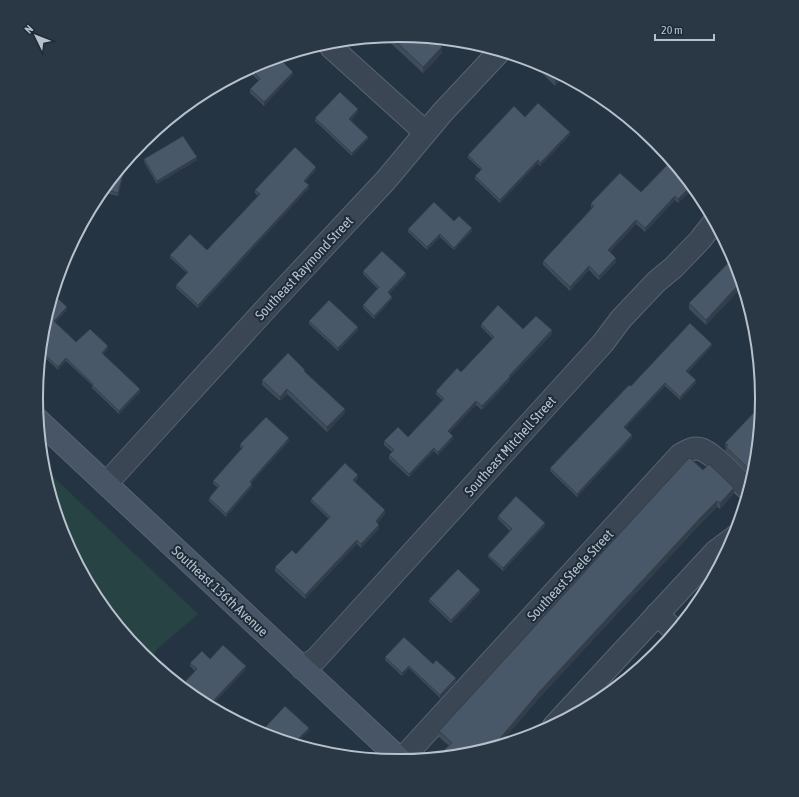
<svg xmlns="http://www.w3.org/2000/svg" width="799" height="797" font-family="'Asap Condensed',sans-serif">
	<style>
		.green { fill: #274344 }
		.lines { fill: none; stroke-linecap: round; stroke-linejoin: round }
		.street-casing { stroke: #586470; stroke-width: 24 }
		.secondary-casing { stroke: #586470; stroke-width: 24 }
		.street { stroke: #3a4653; stroke-width: 22 }
		.secondary { stroke: #475566; stroke-width: 22 }
		.wall { fill: #3f4c5a }
		.shaded-wall { fill: #333e4a }
		.building { fill: #495869; stroke: #333e4a }
		.labels { text-anchor: middle; stroke-width: 4; stroke-linejoin: round; paint-order: stroke }
		.street-label { font-size: 14px; fill: #b7c1cc; stroke: #1e2b38 }
		.rim { fill: none; stroke: #b7c1cc; stroke-width: 2 }
	</style>
	<rect width="100%" height="100%" fill="#253443"/>
	<path class="green" d="M45 469 198 614 157 649 150 662 142 655 97 600 64 537 45 477Z"/>
	<g class="lines">
		<defs>
			<path id="street" d="M329 42 331 47 425 132
				M106 484 273 301 386 180 442 113 500 51
				M657 614 676 632
				M302 668 316 659 603 343 621 319 656 282 674 267 700 240 715 221
				M554 726 716 551 736 536
				M401 760 680 455C686 452 692 447 700 449 713 452 738 481 750 491"/>
			<path id="secondary" d="M38 420 403 762"/>
		</defs>
		<use href="#street" class="street-casing"/>
		<use href="#secondary" class="secondary-casing"/>
		<use href="#street" class="street"/>
		<use href="#secondary" class="secondary"/>
	</g>
	<path class="wall" d="M400 35 442 53 423 73 384 37Z
		M533 61 539 63 564 76 555 86 533 64Z
		M261 63 293 75 264 106 250 93V89L259 81 247 70Z
		M358 112 351 120 368 139 352 156 315 121V118Z
		M525 117 570 135 540 166 538 163 500 203 475 179V176L481 170 468 158V155Z
		M144 159 197 160 157 184 144 162Z
		M123 166 125 169 118 196 101 192Z
		M316 170 305 182 309 188 198 308 176 288V285L187 273 170 258V255L207 250 258 196 255 193V190Z
		M690 186V191L678 203 675 200 645 232 636 224 610 252 616 262 599 280 589 270 570 291 543 265V261L592 208 591 207V203L641 192Z
		M454 221 472 231 454 250 440 237 427 250 408 232V229Z
		M735 260 743 286 706 325 689 309V303Z
		M363 271 406 276 389 294 392 299 374 319 363 308V305L378 289 363 274Z
		M67 310 55 322 76 342 108 349 103 354 140 392 119 414 92 388V385L66 361 58 370 40 353 43 327Z
		M309 321 358 330 338 351 309 324Z
		M481 324 552 334 510 378V380L482 410 476 405 449 433 453 439 438 455 434 451 409 477 389 459V455L392 452 384 445V441L408 437 442 400 436 394V391L461 372 493 339 481 327Z
		M712 346 688 372 696 383 680 400 665 386 625 428 632 438 577 497 550 471V468L631 386Z
		M305 372 345 413 327 432 287 394 280 401 262 385V380Z
		M763 403 749 473 726 451 725 443Z
		M289 441 251 483 252 487 226 517 209 501V498L218 488 213 484V481L242 449 240 447V444Z
		M703 470 734 493 720 509 717 507 702 522 540 697 497 747 470 755 446 757 444 756V750L449 746 439 737V731Z
		M358 478 355 482 385 514 377 523 379 529 361 548 357 544 305 599 275 571V567L296 554 329 519 311 502V499Z
		M498 516 545 526 503 571 488 557V555L510 531 498 519Z
		M480 593 451 623 429 602V599Z
		M385 657 433 664 456 681 440 698 409 668 402 676 385 660Z
		M210 659 246 669 213 704 195 671 190 666V663Z"/>
	<path class="shaded-wall" d="M442 47V53L423 73V67Z
		M293 72V75L264 106V102Z
		M561 74 564 76 555 86V80Z
		M358 109V112L349 122V119Z
		M570 132V135L540 166V163Z
		M368 137V139L352 156V153Z
		M197 157V160L157 184V181Z
		M538 160V163L500 203V200Z
		M125 166V169L118 196V193Z
		M316 167V170L304 184V181Z
		M690 182 692 184 687 188V184Z
		M309 185V188L198 308V305Z
		M690 187V191L678 203V199Z
		M675 196V200L645 232V228Z
		M636 220V224L608 254V250Z
		M472 228V231L454 250V248Z
		M440 234V237L427 250V247Z
		M616 258V262L599 280V276Z
		M589 266V270L570 291V287Z
		M406 273V276L388 295V292Z
		M742 281 743 286 706 325V320Z
		M392 297V299L374 319V316Z
		M67 307V310L54 324V321Z
		M358 327V330L338 351V348Z
		M552 330V334L510 378V380L482 410V406L509 376Z
		M712 344V346L686 373V371Z
		M108 346V349L102 355V353Z
		M66 358V361L58 370V367Z
		M696 380V383L680 400V397Z
		M665 383V386L624 430V427Z
		M140 389V392L119 414V411Z
		M287 389V394L280 401V397Z
		M476 401V405L448 434V431Z
		M345 409V413L327 432V427Z
		M632 435V438L577 497V494Z
		M453 436V439L438 455V452Z
		M289 438V441L250 485V482Z
		M434 448V451L409 477V474Z
		M757 461 756 466 749 473V469Z
		M358 475V478L353 484V480Z
		M252 484V487L226 517V514Z
		M734 488V493L720 509V503Z
		M717 501V507L702 522 540 697 497 747 491 749 540 691 702 516Z
		M385 510V514L376 525V521Z
		M545 523V526L503 571V568Z
		M379 525V529L361 548V544Z
		M357 540V544L305 599V595Z
		M480 590V593L451 623V620Z
		M246 666V669L212 705V702Z
		M409 666V668L402 676V673Z
		M456 678V681L440 698V695Z
		M309 728V731L298 742V739Z"/>
	<path class="building" d="M400 35 432 38 442 47 423 67 390 36Z
		M278 57 293 72 264 102 250 89 260 79 250 68 261 63Z
		M537 62 561 74 555 80Z
		M340 92 358 109 349 119 368 137 352 153 315 118Z
		M538 103 570 132 540 163 538 160 500 200 475 176 482 169 468 155 514 106 525 117Z
		M183 136 197 157 157 181 144 159Z
		M295 147 316 167 304 181 309 185 198 305 176 285 188 272 170 255 190 234 207 250 260 194 255 190Z
		M672 160 690 182 687 184 690 187 678 199 675 196 645 228 636 220 608 250 616 258 599 276 589 266 570 287 543 261 594 206 591 203 620 173 641 192Z
		M123 166H125L118 193 103 189Z
		M434 202 454 221 459 216 472 228 454 248 440 234 427 247 408 229Z
		M382 251 406 273 388 292 392 297 374 316 363 305 379 287 363 271Z
		M734 257 742 281 706 320 689 303Z
		M53 294 67 307 54 321 76 342 90 329 108 346 102 353 140 389 119 411 92 385 93 384 66 358 58 367 41 351 43 327Z
		M329 300 358 327 338 348 309 321Z
		M498 305 523 329 536 316 552 330 509 376 510 377 482 406 476 401 448 431 453 436 438 452 434 448 409 474 389 455 394 450 384 441 398 427 408 437 444 399 436 391 457 368 461 372 494 337 481 324Z
		M690 323 712 344 686 371 696 380 680 397 665 383 624 427 632 435 577 494 550 468 629 385 631 386Z
		M288 353 305 370 304 371 345 409 327 427 287 389 280 397 262 380Z
		M763 403 757 461 749 469 726 447 728 445 725 443Z
		M266 417 289 438 250 482 252 484 226 514 209 498 219 486 213 481 243 447 240 444Z
		M690 458 703 470 709 464 734 488 720 503 717 501 702 516 540 691 491 749 470 755 452 757 444 750 452 743 439 731 688 459Z
		M345 463 358 475 353 480 385 510 376 521 379 525 361 544 357 540 305 595 275 567 292 550 296 554 330 517 311 499Z
		M516 496 545 523 503 568 488 555 512 529 498 516Z
		M458 569 480 590 451 620 429 599Z
		M702 600V601L693 611H692Z
		M404 637 433 664 436 660 456 678 440 695 409 666 402 673 385 657Z
		M223 645 246 666 212 702 215 710 197 701 180 687 197 669 190 663 202 651 210 659Z
		M658 647 661 650 656 656 645 665 644 664Z
		M285 706 309 728 298 739 304 745 302 747 259 734Z"/>
	<g class="labels">
		<g class="street-label">
			<text transform="translate(304 268) rotate(-47)" y="5">Southeast Raymond Street</text>
			<text transform="translate(510 446) rotate(-48)" y="5">Southeast Mitchell Street</text>
			<text transform="translate(570 575) rotate(-47)" y="5">Southeast Steele Street</text>
			<text transform="translate(220 591) rotate(43)" y="5">Southeast 136th Avenue</text>
		</g>
	</g>
	<path d="M0 0H799V797H0ZM43 398a356 356 0 1 1 712 0a356 356 0 1 1-712 0Z" fill="#2a3744" fill-rule="evenodd"/>
	<path class="rim" d="M43 398a356 356 0 1 1 712 0a356 356 0 1 1-712 0Z"/>
	<g transform="translate(36 36) rotate(313)" stroke="#1e2b38" stroke-width="3" paint-order="stroke">
	<path d="M0-3L7 15L0 10L-7 15Z" fill="#b7c1cc"/>
	<text y="-6" font-size="11" font-weight="bold" text-anchor="middle" fill="#b7c1cc">N</text>
	</g>
	<path d="M655 34v6h59v-6" fill="none" stroke="#b7c1cc" stroke-width="2"/>
	<text x="661" y="34" font-size="12" fill="#b7c1cc" stroke="#1e2b38" stroke-width="3" paint-order="stroke">20 m</text>
</svg>
